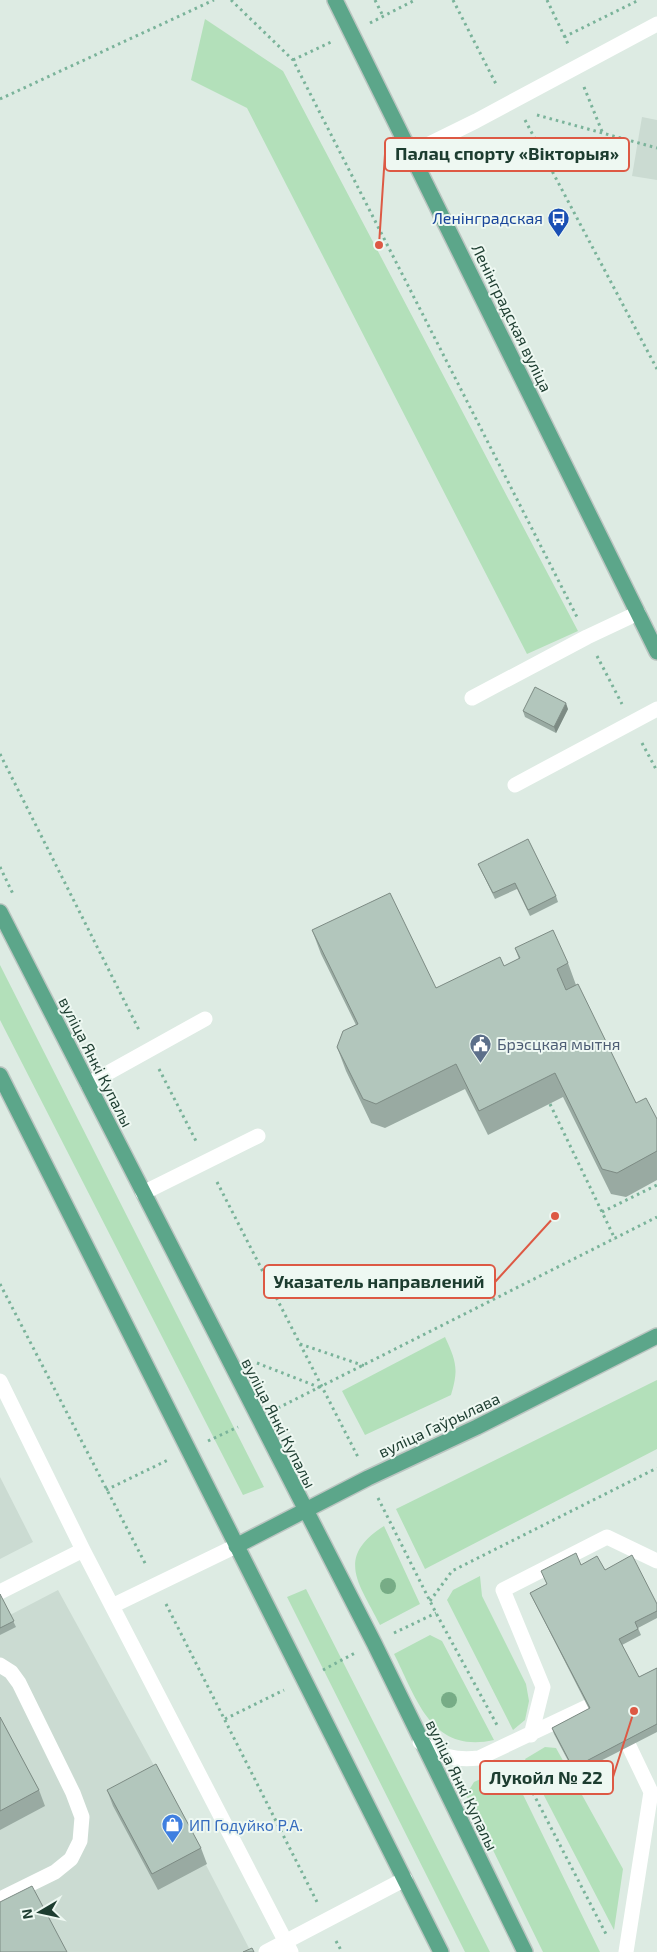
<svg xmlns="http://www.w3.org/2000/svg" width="657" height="1952" font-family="'Exo 2',sans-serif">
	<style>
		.built { fill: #cbdbd2 }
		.green { fill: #b3e0ba }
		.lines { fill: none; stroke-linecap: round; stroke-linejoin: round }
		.major-casing { stroke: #bbc5c1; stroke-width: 18 }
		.path { stroke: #7ab39a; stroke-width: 3; stroke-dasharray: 2.5 4; stroke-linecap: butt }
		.minor { stroke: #fff; stroke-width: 15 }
		.major { stroke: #5ca68a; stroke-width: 15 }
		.tree { fill: #77ac86 }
		.wall { fill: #99aaa2 }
		.shaded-wall { fill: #7d8b84 }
		.building { fill: #b2c6bc; stroke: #7d8b84 }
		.labels { text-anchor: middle; stroke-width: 4; stroke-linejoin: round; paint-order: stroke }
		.transit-label { font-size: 16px; fill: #164399; stroke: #eef8f2; text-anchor: end }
		.street-label { font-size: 16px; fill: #1d3d30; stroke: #eef8f2 }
		.service-label { font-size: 16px; fill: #4e5e75; stroke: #eef8f2; text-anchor: start }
		.shop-label { font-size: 16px; fill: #366cbe; stroke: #eef8f2; text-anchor: start }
		.leader { fill: none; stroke: #dd5944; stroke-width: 2 }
		.callout-dot { fill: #dd5944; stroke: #eef8f2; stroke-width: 2 }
		.callout { fill: #eef8f2; stroke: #dd5944; stroke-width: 2 }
		.callout-label { font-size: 18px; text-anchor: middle; font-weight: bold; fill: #1d3d30 }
	</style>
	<rect width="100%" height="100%" fill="#ddebe3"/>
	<path class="built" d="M642 117 657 120V180L632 176Z
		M0 1477 33 1542 0 1559Z
		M58 1590 162 1780 251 1952H0V1595L10 1615Z"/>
	<path class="green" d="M205 19 283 71 578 631 527 654 247 108 191 80Z
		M0 965 264 1487 243 1495 0 1020Z
		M445 1337C456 1361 459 1369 451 1395L365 1435 342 1391Z
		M657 1380V1449L425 1569 396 1509Z
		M384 1526 420 1604 380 1625C360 1584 334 1558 384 1526Z
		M480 1576 482 1596 526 1684 529 1701 525 1720 513 1730 447 1600 453 1590Z
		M306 1589 490 1952H465L287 1597Z
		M430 1635 442 1641 494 1740C431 1754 417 1699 394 1654Z
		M545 1747 556 1748 623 1869 614 1930 525 1759Z
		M509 1766 600 1952H543L466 1795 474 1782Z"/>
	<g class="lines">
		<defs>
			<path id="major" d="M335 0 657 652
				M0 912 374 1643 525 1952
				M0 1075 441 1952
				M236 1546 368 1478 477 1427 657 1336"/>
		</defs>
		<use href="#major" class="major-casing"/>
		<path class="path" d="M231 0 293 60 577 617
			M375 0 383 16
			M453 0 497 86
			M547 0 569 46
			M370 23 415 0
			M564 37 639 0
			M293 60 331 42
			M584 87 603 134
			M0 99 214 0
			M537 115 657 148
			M525 120 657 369
			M597 656 622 704
			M642 743 657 771
			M0 754 139 1030
			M0 867 13 894
			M159 1069 196 1141
			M550 1104 615 1239
			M217 1182 359 1459
			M602 1212 657 1185
			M0 1284 146 1565
			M300 1344 365 1366
			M257 1363 321 1388
			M278 1408 657 1217
			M208 1441 238 1427
			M106 1490 168 1460
			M378 1498 436 1613 497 1725
			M430 1601 452 1571 657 1468
			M166 1604 317 1902
			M394 1633 436 1613
			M323 1670 355 1653
			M225 1719 284 1690
			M518 1764 606 1934
			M336 1941 342 1952"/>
		<path class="minor" d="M411 153 476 121 657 24
			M472 698 587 637 638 613
			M515 785 657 709
			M88 1084 205 1019
			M143 1193 258 1136
			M0 1381 83 1550 291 1952
			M0 1592 83 1550
			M112 1606 236 1546
			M0 1665 11 1672 19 1683 73 1793 82 1817 80 1841 71 1859 55 1872 0 1899
			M531 1735 543 1687 503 1590 607 1537 657 1561
			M420 1742C442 1756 453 1761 479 1758L589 1706
			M266 1952 405 1879
			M626 1952 651 1792 629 1746"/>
		<use href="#major" class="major"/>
	</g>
	<g class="tree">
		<circle cx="388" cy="1586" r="8"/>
		<circle cx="449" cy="1700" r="8"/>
	</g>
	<path class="wall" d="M568 709 556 733 525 717 523 711Z
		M478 864 556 896 558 902 530 916 517 889 495 899Z
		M312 930 436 988 504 966 519 959 515 948 568 963 576 985 636 1103 657 1119V1180L626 1197 611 1194 563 1097 488 1135 465 1089 385 1128 371 1123 346 1071 337 1047 356 1025 321 954Z
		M581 1565 605 1570 657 1604V1618L638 1628 641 1635 622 1645 639 1677 657 1668V1732L575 1774 554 1734 552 1728 589 1709 533 1599 530 1593 547 1584 541 1571Z
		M0 1594 16 1627 0 1635Z
		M0 1717 39 1790 45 1806 0 1830Z
		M107 1790 201 1848 207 1864 158 1890 113 1806Z"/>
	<path class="shaded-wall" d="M566 703 568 709 556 733 554 727Z"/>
	<path class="building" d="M535 687 566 703 554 727 523 711Z
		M528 839 556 896 528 910 515 883 493 893 478 864Z
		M390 893 436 988 500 957 504 966 520 958 515 948 553 930 568 963 557 969 566 990 578 984 636 1103 646 1098 657 1119V1151L617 1173 602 1169 555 1073 479 1111 456 1064 376 1104 363 1099 337 1047 343 1031 358 1024 312 930Z
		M576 1553 581 1565 597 1556 605 1570 632 1555 657 1604V1611L635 1622 638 1629 619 1639 639 1677 657 1668V1724L573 1768 552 1728 590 1708 530 1593 547 1584 541 1571Z
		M0 1594 14 1621 0 1628Z
		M0 1717 39 1790 0 1811Z
		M156 1764 201 1848 152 1874 107 1790Z
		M32 1886 67 1952H0V1902Z
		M252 1948 254 1952H243Z"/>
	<defs>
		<symbol id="bus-pin" viewBox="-11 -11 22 30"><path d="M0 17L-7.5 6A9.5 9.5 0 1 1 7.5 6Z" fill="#1a4fb4" stroke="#eef8f2"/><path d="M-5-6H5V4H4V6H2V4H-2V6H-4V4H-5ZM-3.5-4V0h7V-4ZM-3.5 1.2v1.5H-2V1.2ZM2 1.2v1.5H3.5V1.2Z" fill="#fff"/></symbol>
		<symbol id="civic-pin" viewBox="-11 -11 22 30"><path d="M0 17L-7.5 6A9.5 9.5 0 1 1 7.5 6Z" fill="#5c6f8a" stroke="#eef8f2"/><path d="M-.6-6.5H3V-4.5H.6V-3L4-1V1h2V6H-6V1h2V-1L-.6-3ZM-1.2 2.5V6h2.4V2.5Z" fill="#fff"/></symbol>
		<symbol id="shop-pin" viewBox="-11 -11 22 30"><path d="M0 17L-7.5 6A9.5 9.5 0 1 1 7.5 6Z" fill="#3f7fe0" stroke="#eef8f2"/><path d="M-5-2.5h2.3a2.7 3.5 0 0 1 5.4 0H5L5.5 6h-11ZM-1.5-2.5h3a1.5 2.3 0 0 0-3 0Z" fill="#fff"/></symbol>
	</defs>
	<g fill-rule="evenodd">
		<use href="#bus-pin" x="546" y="206" width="25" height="34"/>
		<use href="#civic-pin" x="468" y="1032" width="25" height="34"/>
		<use href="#shop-pin" x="160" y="1812" width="25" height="34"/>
	</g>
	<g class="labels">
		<g class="transit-label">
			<text x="543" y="224">Ленінградская</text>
		</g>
		<g class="street-label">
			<text transform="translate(512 318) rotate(64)" y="6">Ленінградская вуліца</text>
			<text transform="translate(96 1062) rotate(63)" y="6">вуліца Янкі Купалы</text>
			<text transform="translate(279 1423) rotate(63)" y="6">вуліца Янкі Купалы</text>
			<text transform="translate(439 1425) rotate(-25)" y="6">вуліца Гаўрылава</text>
			<text transform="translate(462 1785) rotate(64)" y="6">вуліца Янкі Купалы</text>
		</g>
		<g class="service-label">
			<text x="497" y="1050">Брэсцкая мытня</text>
		</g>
		<g class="shop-label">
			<text x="189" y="1831">ИП Годуйко Р.А.</text>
		</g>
	</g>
	<path class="leader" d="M379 245L385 154M555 1216L495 1282M634 1711L613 1777"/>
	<g class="callout-dot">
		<circle cx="379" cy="245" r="5"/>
		<circle cx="555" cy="1216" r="5"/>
		<circle cx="634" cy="1711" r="5"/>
	</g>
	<g class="callout">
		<rect x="385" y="138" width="244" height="33" rx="5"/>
		<rect x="264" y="1265" width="231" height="33" rx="5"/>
		<rect x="480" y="1761" width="133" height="33" rx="5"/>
	</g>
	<g class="callout-label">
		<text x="507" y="160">Палац спорту «Вікторыя»</text>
		<text x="379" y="1288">Указатель направлений</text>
		<text x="546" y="1784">Лукойл № 22</text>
	</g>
	<g transform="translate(40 1912) rotate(261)" stroke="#eef8f2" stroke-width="4" paint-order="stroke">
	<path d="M0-4L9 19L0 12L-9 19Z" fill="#1d3d30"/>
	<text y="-8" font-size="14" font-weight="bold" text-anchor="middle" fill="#1d3d30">N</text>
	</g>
</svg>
